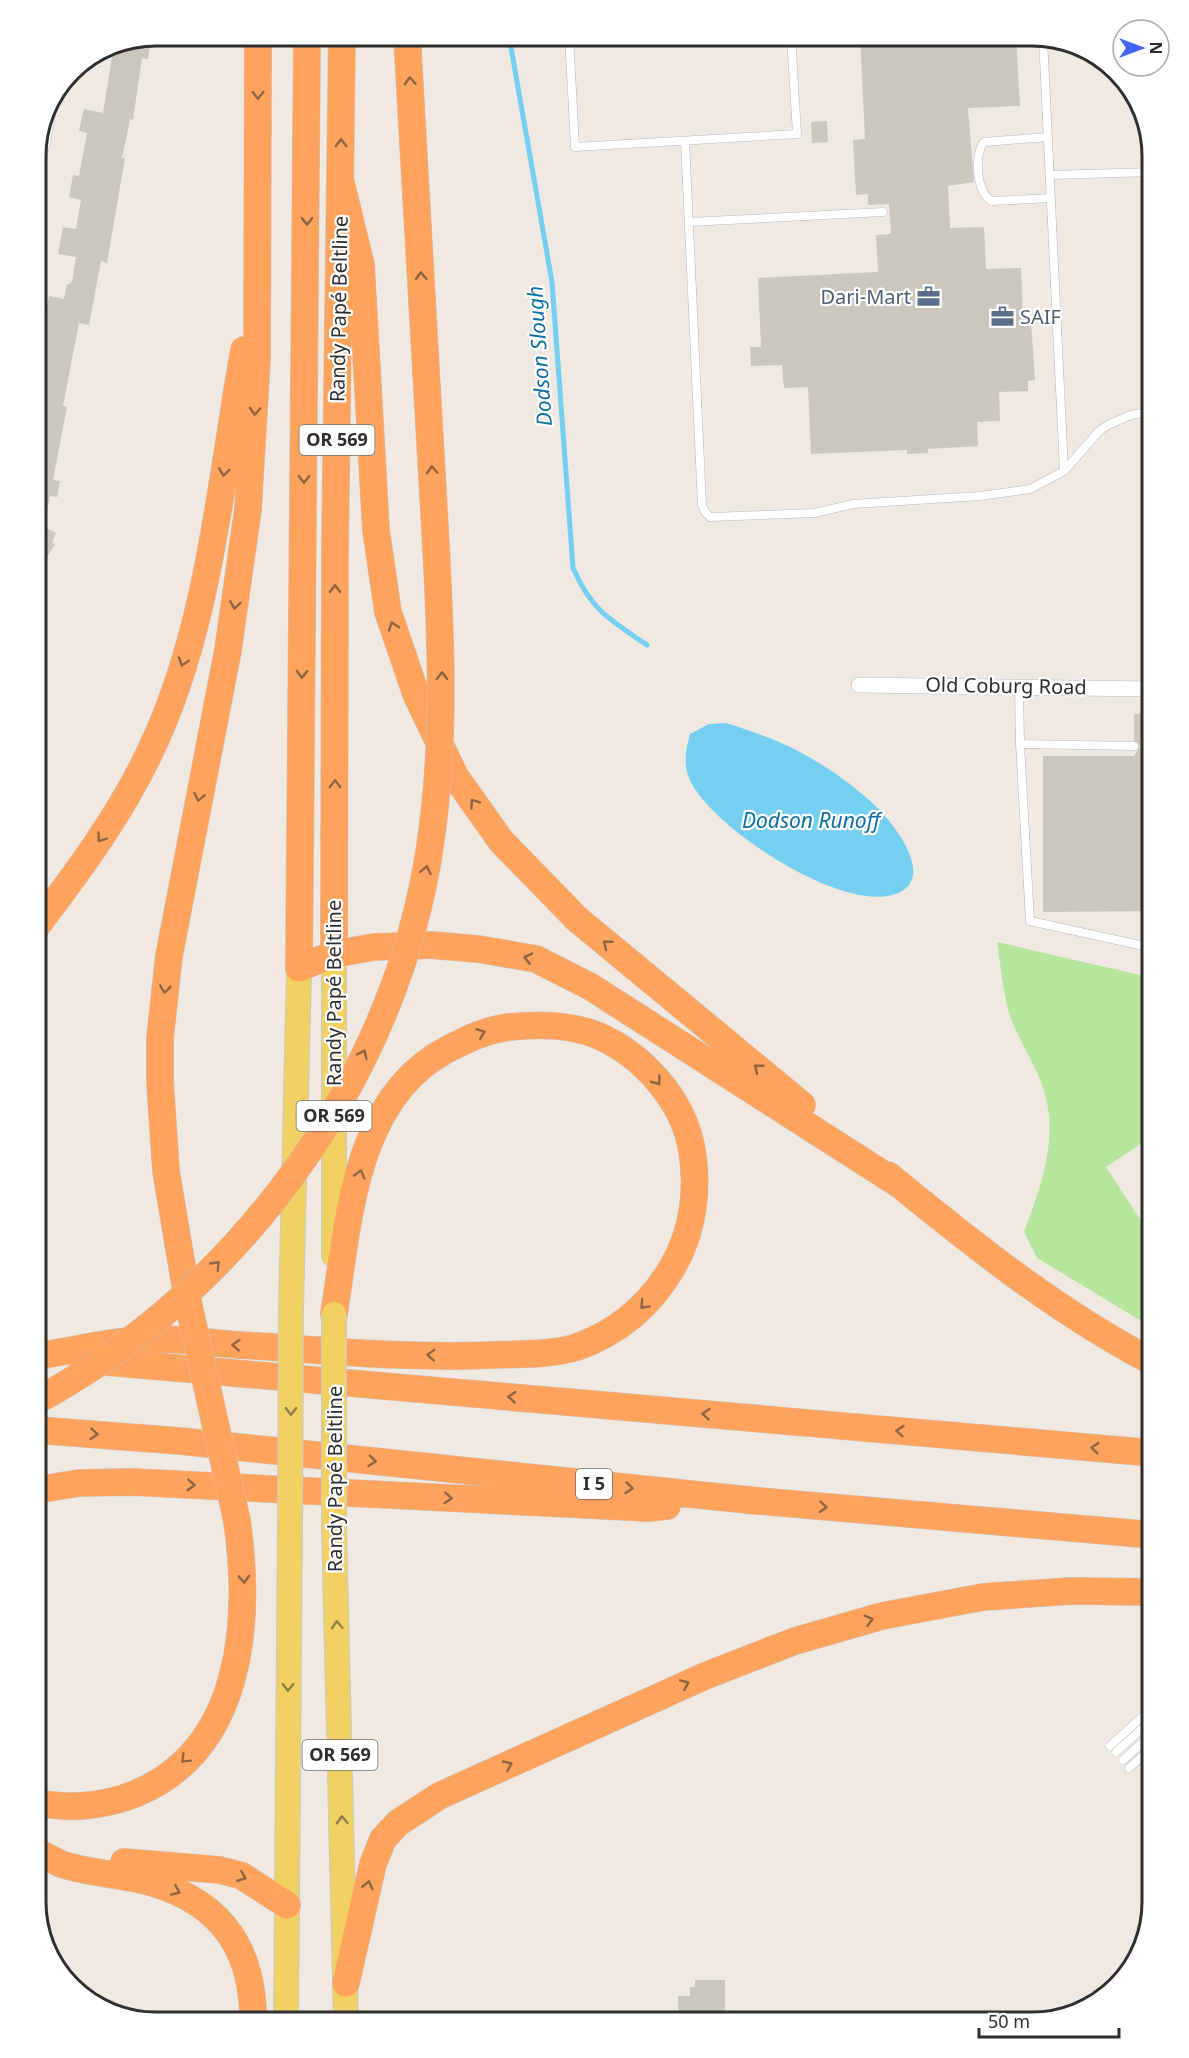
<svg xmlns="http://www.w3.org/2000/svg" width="1189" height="2058" font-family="'Noto Sans',sans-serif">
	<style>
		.green { fill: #b6e59e }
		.water { fill: #75cff0 }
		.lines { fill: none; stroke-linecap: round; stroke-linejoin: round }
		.stream { stroke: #75cff0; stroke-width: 5 }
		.building { fill: #cbc7bf }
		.service-casing { stroke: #b4b7c1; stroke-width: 9 }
		.minor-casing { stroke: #b4b7c1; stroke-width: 16 }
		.primary-casing { stroke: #c9c9c9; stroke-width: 26 }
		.motorway-casing { stroke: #c9c9c9; stroke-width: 28 }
		.service { stroke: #fff; stroke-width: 8 }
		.minor { stroke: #fff; stroke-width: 15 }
		.primary { stroke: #f2d163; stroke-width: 24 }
		.motorway { stroke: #ffa35c; stroke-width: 27 }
		.primary-bridge-casing { stroke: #c9c9c9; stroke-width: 26; stroke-linecap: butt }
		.motorway-bridge-casing { stroke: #c9c9c9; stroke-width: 28; stroke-linecap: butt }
		.primary-bridge { stroke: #f2d163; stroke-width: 24 }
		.motorway-bridge { stroke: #ffa35c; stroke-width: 27 }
		.oneway { stroke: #8c6343 }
		.oneway2 { stroke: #908048 }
		.labels { text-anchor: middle; stroke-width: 4.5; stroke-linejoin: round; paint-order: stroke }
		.shield { fill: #fff; stroke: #6d6d6d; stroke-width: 1.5 }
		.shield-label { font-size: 18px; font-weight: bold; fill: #2e2e2e }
		.service-label { font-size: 20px; fill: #4e5e75; stroke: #fff; text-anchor: end }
		.street-label { font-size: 20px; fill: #2e2e2e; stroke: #fff }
		.water-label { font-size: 21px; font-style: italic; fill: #0d6fa3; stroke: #fff }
		.rim { fill: none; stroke: #2e2e2e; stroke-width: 3 }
	</style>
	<rect width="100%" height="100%" fill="#efe9e1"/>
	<path class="green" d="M997 942 1153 978V1136L1106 1167 1153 1239V1328L1037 1258 1024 1232C1043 1181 1062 1130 1039 1077 1030 1057 1019 1039 1011 1019 1003 995 1001 967 997 942Z"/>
	<path class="water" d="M726 723C751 731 775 739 798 751 823 764 849 782 869 800 887 815 935 871 902 891 851 921 708 826 689 778 683 764 686 748 690 734L709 724Z"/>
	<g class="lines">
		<path class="stream" d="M509 36 552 282 573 568C592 611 609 619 647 645"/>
	</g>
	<path class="building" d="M860 36H1016L1020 106 968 108 974 182 948 186 950 228 984 227 986 269 1021 268 1023 322H1031L1035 380 1028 381V391L999 392 1000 421 977 422 978 446 928 449V453L907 454V450L811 454 808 387 784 388 782 365 751 366 750 347H761L758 278 878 272 876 235 891 234 889 204 868 205V194L856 195 853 140 865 139Z
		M151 37 148 59 142 58 133 120 130 119 122 158H125L107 263 101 261 89 325 79 323 63 406 67 407 53 480 60 481 57 497 50 496 44 527 56 533 52 543 55 544 36 576V335L42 336 49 296 64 299 67 285 72 282 76 257 58 254 63 227 76 229 81 200 69 197 73 175 79 176 87 133 79 131 84 109 103 113 114 44Z
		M827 121 828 142 812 143 811 122Z
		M1134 714H1153V911L1043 912V756H1134L1140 746 1134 740Z
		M695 1980H725V2022H678V1996H690V1987H695Z"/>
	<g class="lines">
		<defs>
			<path id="service" d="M569 36 575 147 797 134 791 36
				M1043 37 1064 471
				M1048 137 984 142C974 154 976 194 992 201L1051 198
				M685 141 702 505 705 512 710 517 815 513 853 504 980 496 1030 489 1064 471 1099 431 1110 424 1131 415 1153 411
				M1050 175 1153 172
				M689 222 883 212
				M1019 687 1020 744 1134 746
				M1020 744 1030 921 1153 948
				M1110 1746 1153 1707
				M1116 1752 1153 1719
				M1123 1760 1153 1733
				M1129 1768 1153 1747"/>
			<path id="minor" d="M36 174 50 103
				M859 685 1153 689"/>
			<path id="primary" d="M334 954V1255
				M291 1310 299 968
				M334 1527 346 2022
				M286 2022 290 1523"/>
			<path id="motorway" d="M307 36 299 968 334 954 374 947 431 945 478 949 536 959 591 987 900 1185
				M407 36 435 529
				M341 183 361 265 376 530 388 612 416 694 455 776 501 841 577 919 802 1105
				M36 927C77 873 118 818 148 756 209 632 220 484 244 350
				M334 954 335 550 342 36
				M888 1175C971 1243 1057 1312 1153 1362
				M188 1302 166 1171 160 1082V1038L169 956 228 650 248 509 257 359 258 36
				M37 1356C73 1351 111 1341 148 1339 178 1338 210 1343 240 1345 324 1350 409 1359 493 1355 520 1354 552 1355 577 1347 619 1332 650 1305 672 1268 694 1231 699 1187 691 1145 681 1098 642 1055 599 1036 571 1024 538 1024 509 1027 486 1030 470 1038 450 1048 354 1096 349 1220 334 1314
				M84 1360 1153 1453
				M36 1430 180 1441 748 1500 1153 1535
				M36 1490 79 1483 132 1482 648 1508 667 1506
				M36 1802C68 1810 104 1806 135 1794 244 1749 251 1620 237 1521
				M36 1852C45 1855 52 1860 61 1864 85 1872 113 1874 138 1879 214 1896 254 1942 253 2022
				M124 1862 220 1870 242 1876 287 1905
				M346 1983 373 1864 383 1839 398 1823 439 1796 705 1676 795 1641 882 1616 983 1597 1071 1591 1153 1592"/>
		</defs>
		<use href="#service" class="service-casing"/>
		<use href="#minor" class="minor-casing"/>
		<use href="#primary" class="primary-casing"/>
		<use href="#motorway" class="motorway-casing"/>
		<use href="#service" class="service"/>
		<use href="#minor" class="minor"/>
		<use href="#primary" class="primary"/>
		<use href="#motorway" class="motorway"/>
		<defs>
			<path id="primary-bridge" d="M334 1314V1527
				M290 1523 291 1310"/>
			<path id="motorway-bridge" d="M188 1302 237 1521
				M36 1401C240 1291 396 1077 430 846 446 740 441 635 435 529"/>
		</defs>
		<use href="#primary-bridge" class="primary-bridge-casing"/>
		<use href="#motorway-bridge" class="motorway-bridge-casing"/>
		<use href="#primary-bridge" class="primary-bridge"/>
		<use href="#motorway-bridge" class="motorway-bridge"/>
	</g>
	<defs><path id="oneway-chevron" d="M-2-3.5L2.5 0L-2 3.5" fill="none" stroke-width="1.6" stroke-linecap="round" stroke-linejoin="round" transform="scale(1.5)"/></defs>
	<g class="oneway">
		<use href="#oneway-chevron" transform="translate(410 81) rotate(-93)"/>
		<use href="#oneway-chevron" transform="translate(258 95) rotate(90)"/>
		<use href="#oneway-chevron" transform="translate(341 143) rotate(-90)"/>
		<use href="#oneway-chevron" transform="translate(307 221) rotate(90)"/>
		<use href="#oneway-chevron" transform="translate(421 276) rotate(-93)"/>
		<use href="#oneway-chevron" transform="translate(255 411) rotate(93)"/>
		<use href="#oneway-chevron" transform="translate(432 470) rotate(-93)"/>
		<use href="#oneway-chevron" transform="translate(224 472) rotate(98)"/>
		<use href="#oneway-chevron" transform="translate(304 479) rotate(91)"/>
		<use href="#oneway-chevron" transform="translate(335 589) rotate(-90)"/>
		<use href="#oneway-chevron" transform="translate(235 605) rotate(98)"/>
		<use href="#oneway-chevron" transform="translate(393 626) rotate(-108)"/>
		<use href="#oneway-chevron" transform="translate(183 662) rotate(108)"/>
		<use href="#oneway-chevron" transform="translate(302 674) rotate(91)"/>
		<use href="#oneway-chevron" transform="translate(442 676) rotate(-89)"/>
		<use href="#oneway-chevron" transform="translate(335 784) rotate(-90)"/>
		<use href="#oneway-chevron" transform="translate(199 797) rotate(101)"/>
		<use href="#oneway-chevron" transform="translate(474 803) rotate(-125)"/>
		<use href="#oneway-chevron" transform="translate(101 838) rotate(126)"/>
		<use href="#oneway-chevron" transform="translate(426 870) rotate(-79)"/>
		<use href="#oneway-chevron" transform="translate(607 944) rotate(-141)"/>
		<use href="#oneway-chevron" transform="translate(528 958) rotate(-167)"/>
		<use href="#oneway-chevron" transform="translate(165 989) rotate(97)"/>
		<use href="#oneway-chevron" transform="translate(481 1033) rotate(-21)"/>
		<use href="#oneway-chevron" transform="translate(363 1054) rotate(-64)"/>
		<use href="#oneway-chevron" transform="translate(758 1068) rotate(-141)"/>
		<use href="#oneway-chevron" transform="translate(657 1081) rotate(53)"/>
		<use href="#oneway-chevron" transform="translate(360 1174) rotate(-74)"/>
		<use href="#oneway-chevron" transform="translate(216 1265) rotate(-46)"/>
		<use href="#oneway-chevron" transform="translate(644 1305) rotate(133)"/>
		<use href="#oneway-chevron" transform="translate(236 1345) rotate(-176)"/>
		<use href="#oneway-chevron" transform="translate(431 1355) rotate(-178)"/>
		<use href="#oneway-chevron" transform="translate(512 1397) rotate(-175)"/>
		<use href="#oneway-chevron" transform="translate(706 1414) rotate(-175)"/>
		<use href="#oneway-chevron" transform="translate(900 1431) rotate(-175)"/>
		<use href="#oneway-chevron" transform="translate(94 1434) rotate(5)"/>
		<use href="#oneway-chevron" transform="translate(1095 1448) rotate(-175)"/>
		<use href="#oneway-chevron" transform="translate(372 1461) rotate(6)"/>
		<use href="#oneway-chevron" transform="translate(191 1485) rotate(3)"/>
		<use href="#oneway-chevron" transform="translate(629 1488) rotate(6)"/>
		<use href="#oneway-chevron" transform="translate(448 1498) rotate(3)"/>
		<use href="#oneway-chevron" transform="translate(823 1507) rotate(5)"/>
		<use href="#oneway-chevron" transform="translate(244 1579) rotate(87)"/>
		<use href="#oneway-chevron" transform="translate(869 1620) rotate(-15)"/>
		<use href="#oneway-chevron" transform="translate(685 1684) rotate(-24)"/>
		<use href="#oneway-chevron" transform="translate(185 1759) rotate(135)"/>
		<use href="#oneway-chevron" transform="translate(508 1765) rotate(-25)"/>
		<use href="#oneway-chevron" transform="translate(242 1877) rotate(22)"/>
		<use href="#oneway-chevron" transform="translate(368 1885) rotate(-77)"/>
		<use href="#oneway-chevron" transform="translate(176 1891) rotate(23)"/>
	</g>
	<g class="oneway2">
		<use href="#oneway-chevron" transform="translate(291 1411) rotate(90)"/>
		<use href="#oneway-chevron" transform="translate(337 1625) rotate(-92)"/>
		<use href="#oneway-chevron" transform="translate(288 1687) rotate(91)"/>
		<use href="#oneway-chevron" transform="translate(342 1820) rotate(-92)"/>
	</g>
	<defs>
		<symbol id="office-bare" viewBox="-9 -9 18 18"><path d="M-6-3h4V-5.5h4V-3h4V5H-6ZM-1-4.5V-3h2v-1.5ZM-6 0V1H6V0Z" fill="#5c6f8a" stroke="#fff" stroke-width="2.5" paint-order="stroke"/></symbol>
	</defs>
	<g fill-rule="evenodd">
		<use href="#office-bare" x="912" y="280" width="33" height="33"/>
		<use href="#office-bare" x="986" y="300" width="33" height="33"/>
	</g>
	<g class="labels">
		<g class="shield">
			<rect x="299.5" y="425" width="75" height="30" rx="4.5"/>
			<rect x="296.5" y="1101" width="75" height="30" rx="4.5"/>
			<rect x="576" y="1469" width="36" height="30" rx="4.5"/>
			<rect x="302.5" y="1740" width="75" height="30" rx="4.5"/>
		</g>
		<g class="shield-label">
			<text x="337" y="446">OR 569</text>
			<text x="334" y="1122">OR 569</text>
			<text x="594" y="1490">I 5</text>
			<text x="340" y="1761">OR 569</text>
		</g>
		<g class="service-label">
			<text x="911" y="304">Dari-Mart</text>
			<text x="1020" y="324" text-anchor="start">SAIF</text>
		</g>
		<g class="street-label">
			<text transform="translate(339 309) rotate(-89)" y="7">Randy Papé Beltline</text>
			<text transform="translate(1006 686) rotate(1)" y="7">Old Coburg Road</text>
			<text transform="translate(334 993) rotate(-90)" y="7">Randy Papé Beltline</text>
			<text transform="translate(335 1479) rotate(-90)" y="7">Randy Papé Beltline</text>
		</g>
		<g class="water-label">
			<text transform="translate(540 356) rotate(-94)" y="7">Dodson Slough</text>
			<text x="811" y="828">Dodson Runoff</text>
		</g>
	</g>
	<path d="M0 0H1189V2058H0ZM156 46H1032A110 110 0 0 1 1142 156V1902A110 110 0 0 1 1032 2012H156A110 110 0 0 1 46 1902V156A110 110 0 0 1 156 46Z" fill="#fff" fill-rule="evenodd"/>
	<path class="rim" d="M156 46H1032A110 110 0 0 1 1142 156V1902A110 110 0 0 1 1032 2012H156A110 110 0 0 1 46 1902V156A110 110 0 0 1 156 46Z"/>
	<g transform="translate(1141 48) rotate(90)"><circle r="28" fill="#ffffff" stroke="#ababab" stroke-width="1.5"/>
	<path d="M0-4.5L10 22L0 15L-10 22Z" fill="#4264fb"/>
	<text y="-9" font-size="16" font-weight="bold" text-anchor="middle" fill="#2e2e2e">N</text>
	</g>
	<path d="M979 2028v9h140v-9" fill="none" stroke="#2e2e2e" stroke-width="3"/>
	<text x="988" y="2028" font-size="18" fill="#2e2e2e" stroke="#ffffff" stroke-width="4.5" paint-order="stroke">50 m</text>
</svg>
